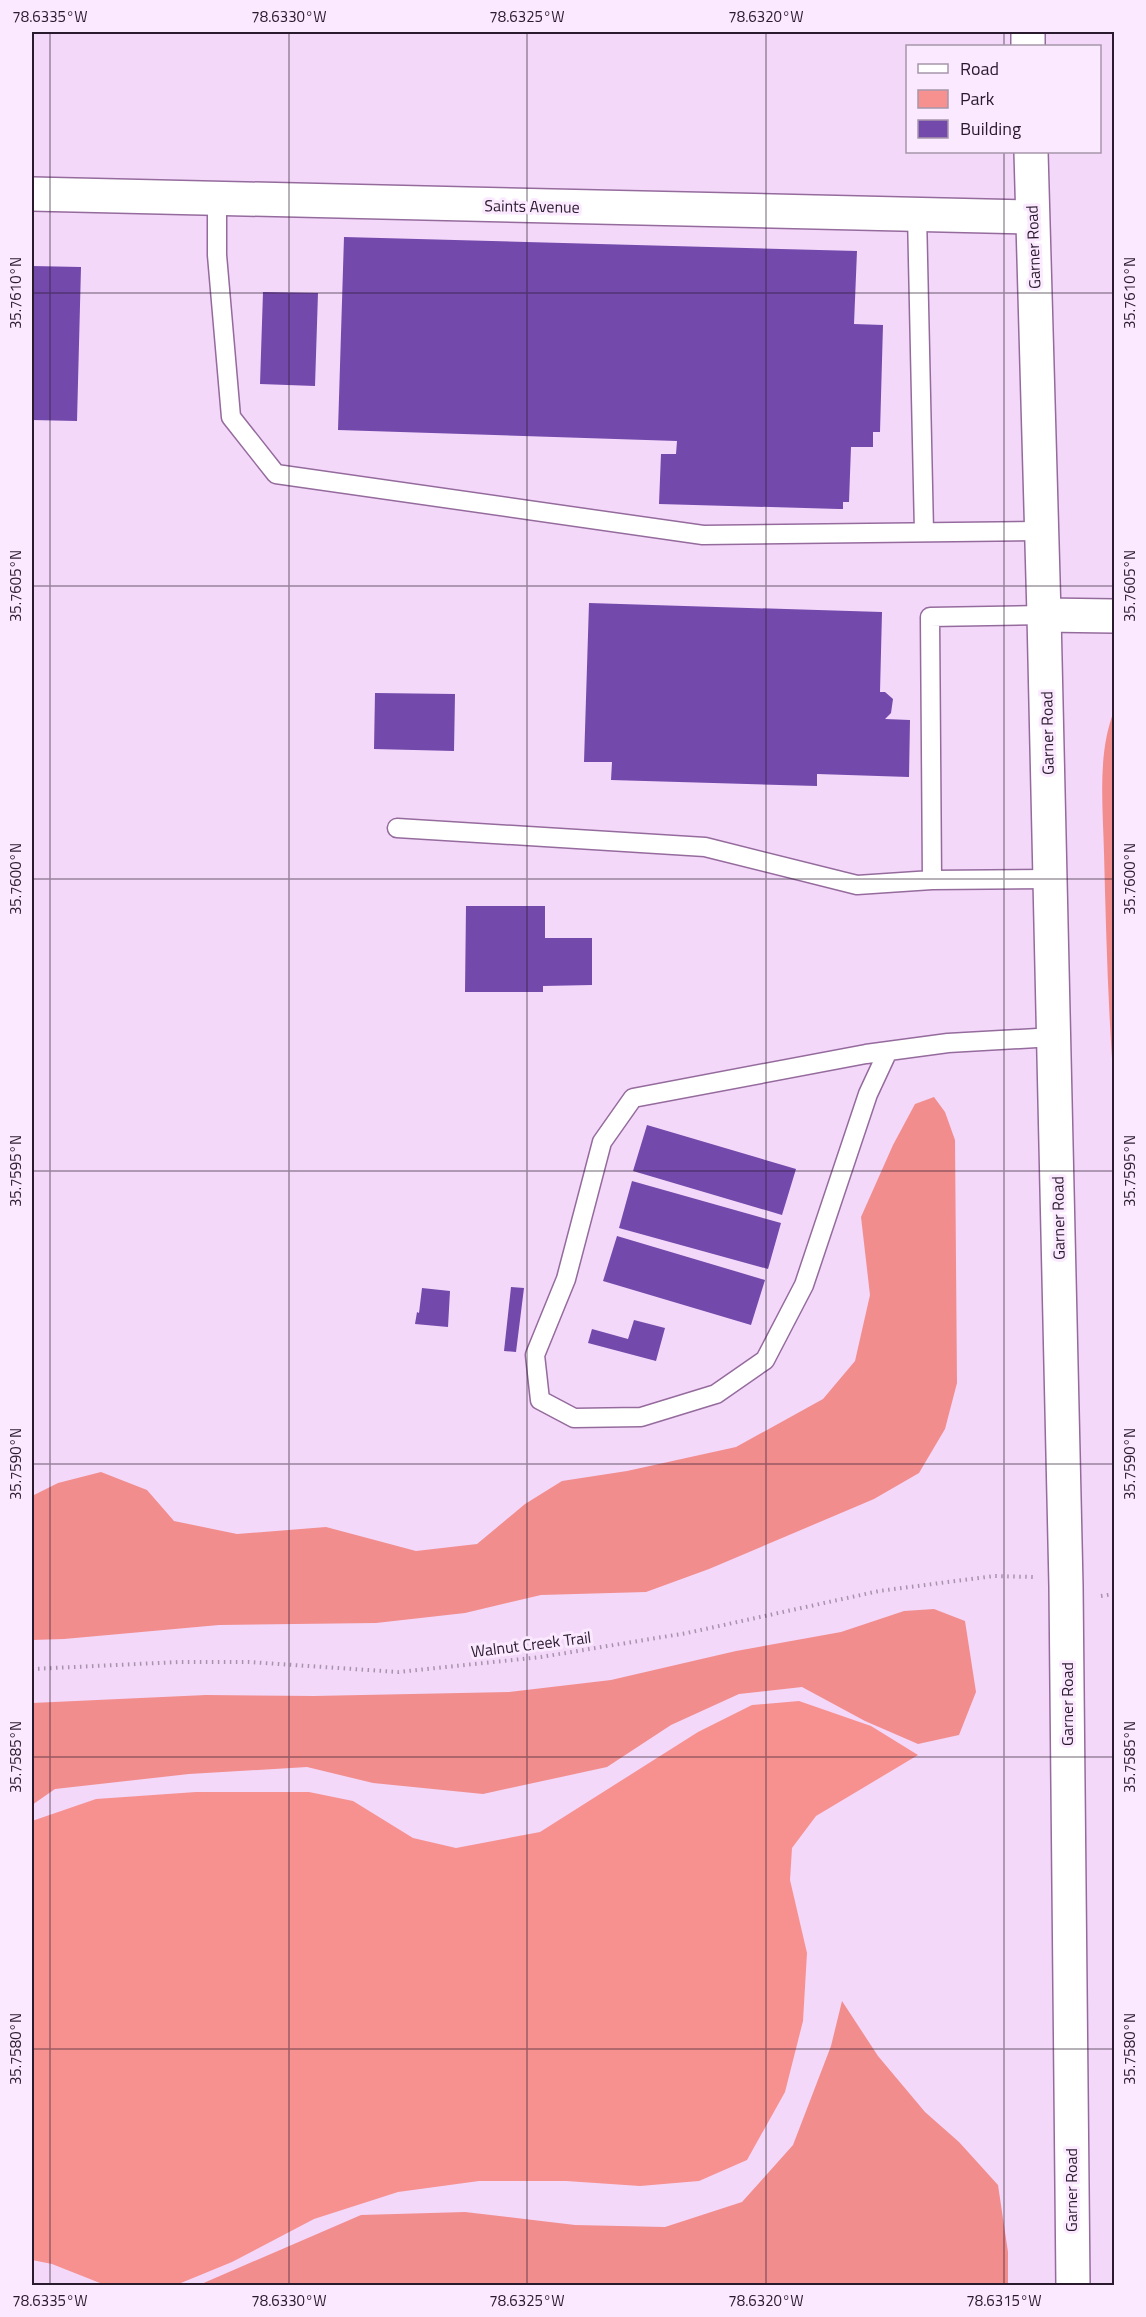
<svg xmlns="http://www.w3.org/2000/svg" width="1146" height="2317" font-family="'Titillium Web',sans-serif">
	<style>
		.green { fill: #f69190 }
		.forest { fill: #f28d8d }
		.building { fill: #7349ac }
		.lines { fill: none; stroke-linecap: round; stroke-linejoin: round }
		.service-casing { stroke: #956b9d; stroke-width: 21 }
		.minor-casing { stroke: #956b9d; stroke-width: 36 }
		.secondary-casing { stroke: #956b9d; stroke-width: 36 }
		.path { stroke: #a992ae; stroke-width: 4; stroke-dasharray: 1.5 4.5; stroke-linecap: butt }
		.service { stroke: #fff; stroke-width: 18 }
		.minor { stroke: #fff; stroke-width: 33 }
		.secondary { stroke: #fff; stroke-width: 33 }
		.ticks { fill: none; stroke: #2a1a2e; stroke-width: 1.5; stroke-opacity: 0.45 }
		.labels { text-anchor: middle; stroke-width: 6; stroke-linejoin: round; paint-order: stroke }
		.street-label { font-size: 16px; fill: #2a1a2e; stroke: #fbe9ff }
		.neatline { fill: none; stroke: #2a1a2e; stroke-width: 2 }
		.ticks-label { font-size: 15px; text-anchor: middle; fill: #2a1a2e }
	</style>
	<rect width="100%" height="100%" fill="#f3d8f9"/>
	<path class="green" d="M799 1701 871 1726 918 1755 816 1816 792 1848 790 1880 807 1953 803 2021 785 2092 747 2160 699 2181 640 2186 566 2181H479L398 2192 314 2219 232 2262 176 2285H105L52 2264 32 2260V1821L96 1799 196 1792H309L353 1801 413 1838 456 1848 540 1832 698 1732 752 1705Z"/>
	<path class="forest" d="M1114 711V1087C1108 1009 1106 931 1104 853 1103 807 1097 754 1114 711Z
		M934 1097 945 1112 955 1140 957 1383 945 1429 919 1473 874 1499 709 1569 646 1592 541 1595 465 1613 376 1623 219 1625 64 1639 32 1640V1496L58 1483 101 1472 147 1490 174 1521 237 1534 326 1527 416 1551 477 1544 525 1504 562 1481 627 1471 736 1447 823 1399 855 1361 870 1295 861 1217 893 1145 915 1104Z
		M934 1609 965 1621 976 1692 959 1735 918 1744 865 1721 802 1687 739 1694 671 1725 607 1767 483 1794 373 1783 307 1767 189 1774 55 1789 32 1805V1703L206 1695 314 1696 509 1692 611 1680 736 1651 841 1632 904 1611Z
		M842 2001 878 2056 925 2112 959 2142 998 2185 1008 2252V2285H199L361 2215 465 2212 575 2225 665 2227 742 2202 793 2145 831 2046Z"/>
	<path class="building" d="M344 237 857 251 854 324 883 325 880 432H873V447H851L849 502H843V509H839L659 504 661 454H676L677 441 338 430Z
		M32 266 81 267 77 421 32 420Z
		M263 292 318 293 315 386 260 384Z
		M589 603 882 612 880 692H885L893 699 891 713 885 719 910 720 909 777 817 774V786L611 780 612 762H584Z
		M375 693 455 694 454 751 374 749Z
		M466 906H545V938H592V985L543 986V992H465Z
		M647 1125 796 1169 782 1215 633 1171Z
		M632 1181 781 1223 768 1269 619 1228Z
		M617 1236 765 1280 751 1325 603 1281Z
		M511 1287 524 1288 516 1352 504 1351Z
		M422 1288 450 1291 448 1327 415 1324 417 1312 419 1313Z
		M634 1320 665 1328 656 1361 588 1343 592 1329 628 1339Z"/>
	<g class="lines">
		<defs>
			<path id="service" d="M217 199V255L231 417 276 474 703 535 1042 531
				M917 214 924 532
				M1044 615 930 617 932 880 1050 879
				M397 828 705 847 857 885 932 880
				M888 1051 868 1094 804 1285 765 1360 716 1394 641 1417 574 1418 540 1400 535 1355 566 1279 602 1142 633 1098 866 1054 948 1043 1054 1037"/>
			<path id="minor" d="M32 194 1032 217
				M1044 615 1114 616"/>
			<path id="secondary" d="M1028 32V46
				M1031 152 1044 615 1066 1586 1073 2286"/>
		</defs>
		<use href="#service" class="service-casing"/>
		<use href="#minor" class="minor-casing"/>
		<use href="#secondary" class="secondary-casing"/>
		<path class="path" d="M1101 1596 1114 1594
			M32 1669 179 1662H249L398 1672 541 1657 687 1633 879 1591 994 1576 1033 1577"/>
		<use href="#service" class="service"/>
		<use href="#minor" class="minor"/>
		<use href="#secondary" class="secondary"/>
	</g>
	<path class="ticks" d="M50 32V2286M289 32V2286M527 32V2286M766 32V2286M1004 32V46M1004 152V2286M32 293H1114M32 586H1114M32 879H1114M32 1171H1114M32 1464H1114M32 1757H1114M32 2049H1114"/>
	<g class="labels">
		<g class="street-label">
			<text transform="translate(532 206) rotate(1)" y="6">Saints Avenue</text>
			<text transform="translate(1033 247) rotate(-92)" y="6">Garner Road</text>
			<text transform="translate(1047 733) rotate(-91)" y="6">Garner Road</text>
			<text transform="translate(1058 1218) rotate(-91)" y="6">Garner Road</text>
			<text transform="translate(531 1644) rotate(-7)" y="6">Walnut Creek Trail</text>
			<text transform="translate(1067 1704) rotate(-90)" y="6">Garner Road</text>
			<text transform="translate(1071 2190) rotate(-90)" y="6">Garner Road</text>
		</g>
	</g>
	<rect width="1146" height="2317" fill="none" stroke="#fbe9ff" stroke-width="66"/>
	<rect x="906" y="45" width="195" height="108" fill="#fbe9ff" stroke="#a796ab" stroke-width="1.5"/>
	<rect x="918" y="64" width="30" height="9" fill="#ffffff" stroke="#a796ab" stroke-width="1.5"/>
	<text x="960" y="75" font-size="18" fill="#2a1a2e">Road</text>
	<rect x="918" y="90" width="30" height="18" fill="#f69190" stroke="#a796ab" stroke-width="1.5"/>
	<text x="960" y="105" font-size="18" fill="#2a1a2e">Park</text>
	<rect x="918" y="120" width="30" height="18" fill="#7349ac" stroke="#a796ab" stroke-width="1.5"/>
	<text x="960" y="135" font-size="18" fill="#2a1a2e">Building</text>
	<rect x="33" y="33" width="1080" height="2251" class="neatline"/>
	<g class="ticks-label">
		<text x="50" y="22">78.6335°W</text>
		<text x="289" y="22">78.6330°W</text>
		<text x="527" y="22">78.6325°W</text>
		<text x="766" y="22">78.6320°W</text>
		<text transform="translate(16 293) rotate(-90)" y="5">35.7610°N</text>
		<text transform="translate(1130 293) rotate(-90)" y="5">35.7610°N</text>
		<text transform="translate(16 586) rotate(-90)" y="5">35.7605°N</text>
		<text transform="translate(1130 586) rotate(-90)" y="5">35.7605°N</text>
		<text transform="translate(16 879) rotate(-90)" y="5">35.7600°N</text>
		<text transform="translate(1130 879) rotate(-90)" y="5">35.7600°N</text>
		<text transform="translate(16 1171) rotate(-90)" y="5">35.7595°N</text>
		<text transform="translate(1130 1171) rotate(-90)" y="5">35.7595°N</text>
		<text transform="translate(16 1464) rotate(-90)" y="5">35.7590°N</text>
		<text transform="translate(1130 1464) rotate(-90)" y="5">35.7590°N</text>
		<text transform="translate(16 1757) rotate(-90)" y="5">35.7585°N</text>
		<text transform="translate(1130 1757) rotate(-90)" y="5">35.7585°N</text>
		<text transform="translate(16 2049) rotate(-90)" y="5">35.7580°N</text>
		<text transform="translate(1130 2049) rotate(-90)" y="5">35.7580°N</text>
		<text x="50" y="2306">78.6335°W</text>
		<text x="289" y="2306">78.6330°W</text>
		<text x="527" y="2306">78.6325°W</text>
		<text x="766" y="2306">78.6320°W</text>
		<text x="1004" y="2306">78.6315°W</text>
	</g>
</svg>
